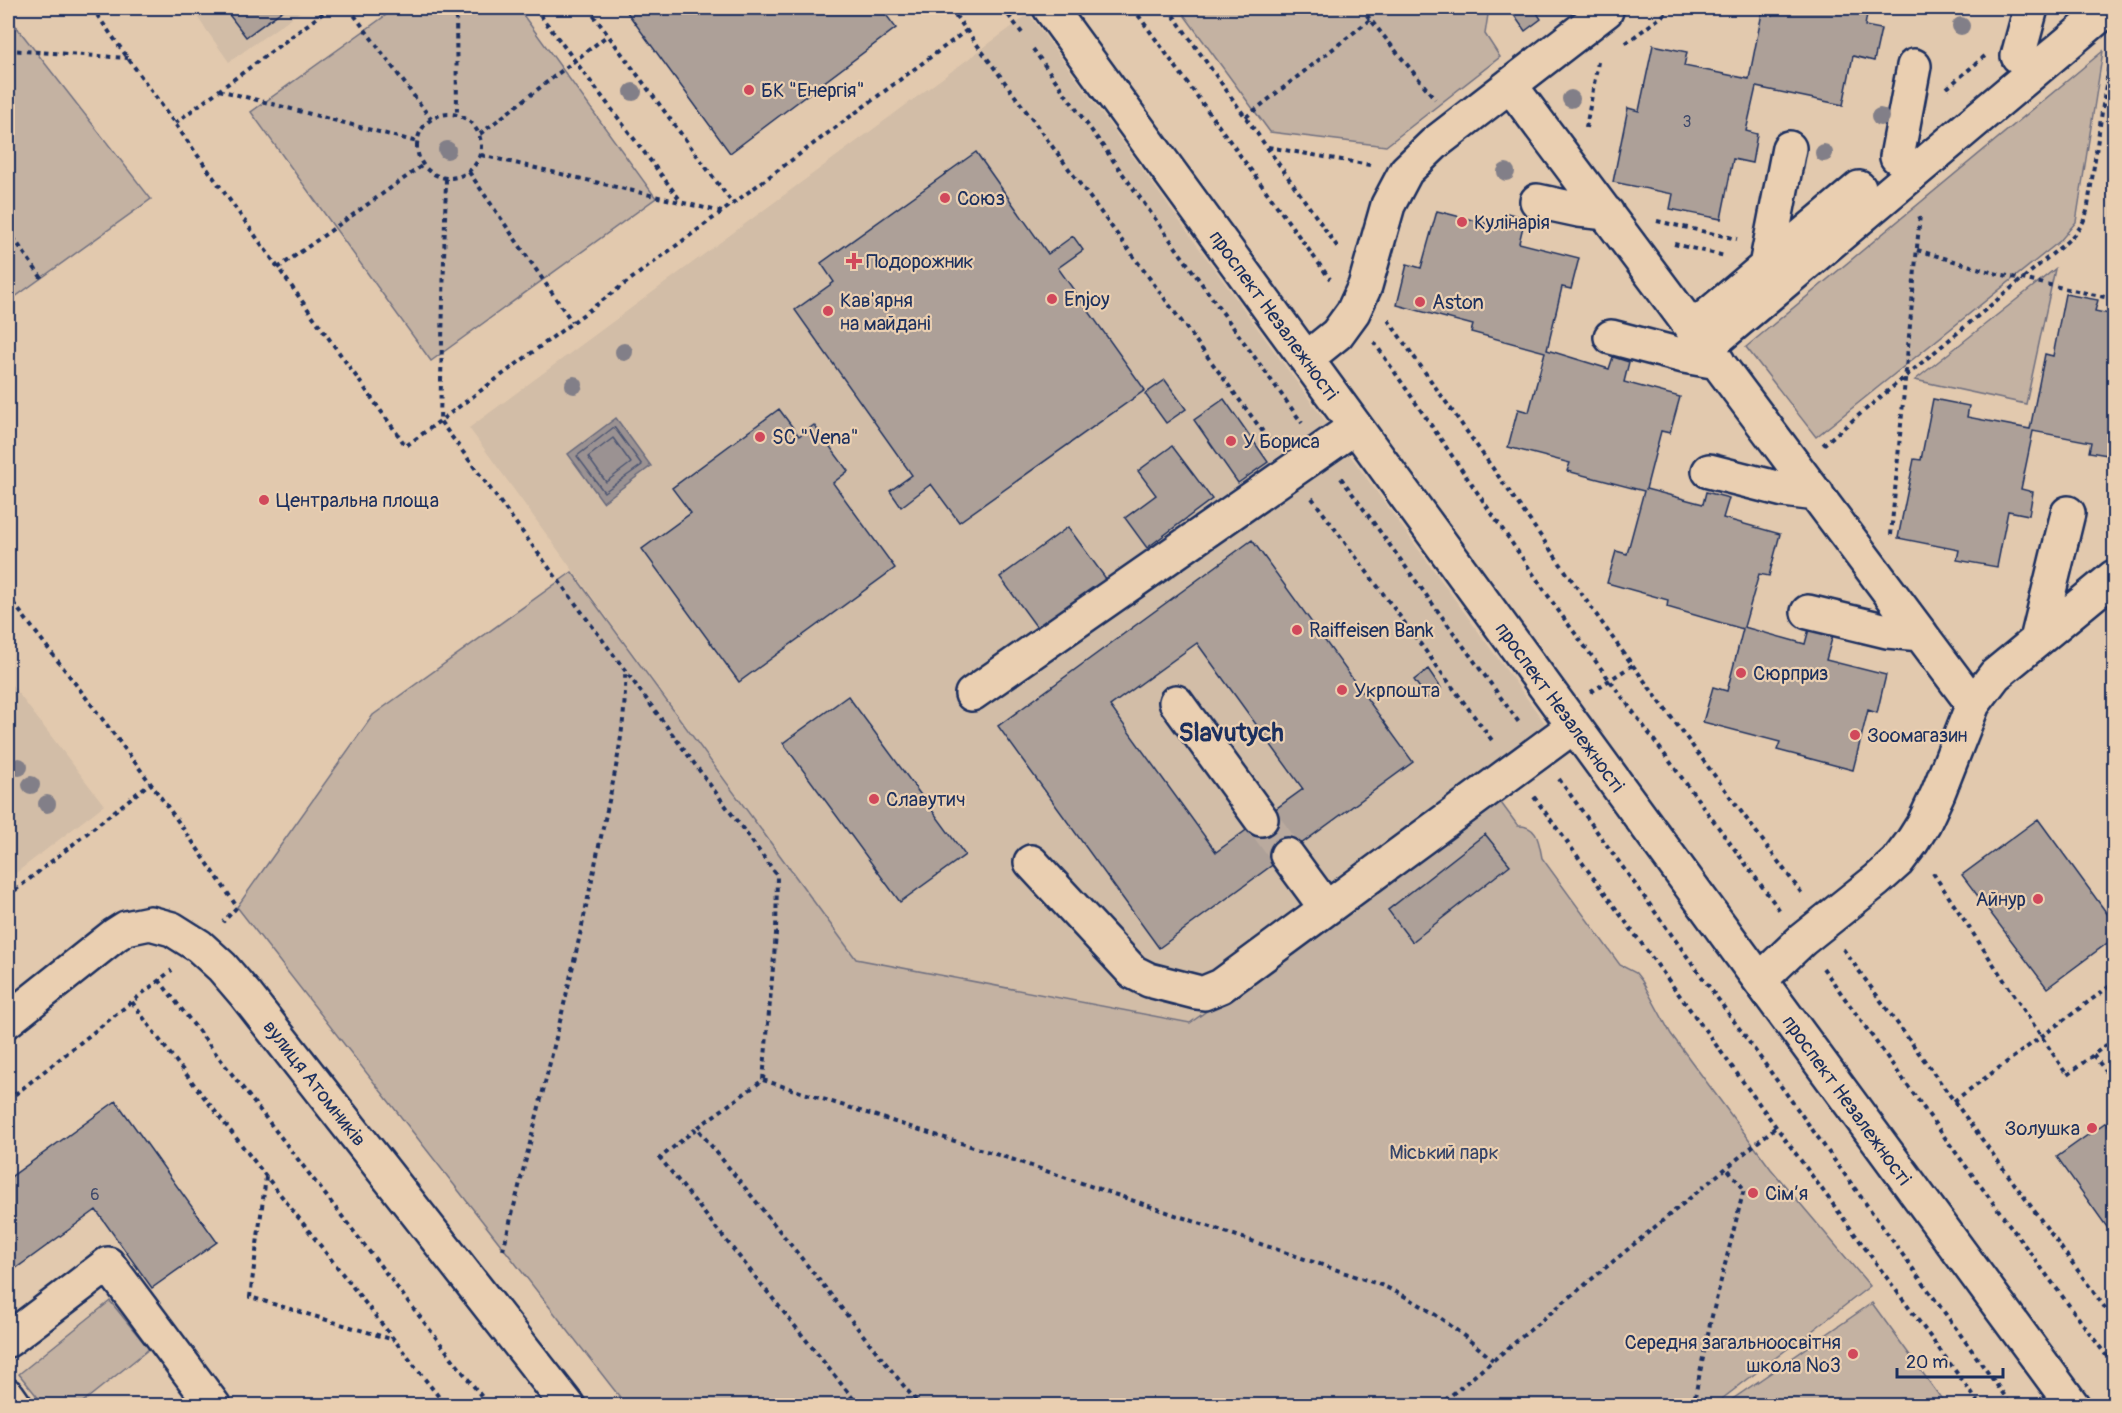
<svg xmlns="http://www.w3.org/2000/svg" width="2122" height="1413" font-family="Pangolin,sans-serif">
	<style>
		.built { fill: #d2bda7 }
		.green { fill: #c4b2a2; stroke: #707080; stroke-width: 1.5 }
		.water { fill: #9b9292; stroke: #686a7d; stroke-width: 1.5 }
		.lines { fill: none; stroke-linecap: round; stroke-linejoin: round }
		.shore { stroke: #4e5773; stroke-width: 1.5 }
		.building { fill: #ada098; stroke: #1b2f5e; stroke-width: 1.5; fill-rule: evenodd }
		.minor-tunnel { stroke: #baaa9e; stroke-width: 33; stroke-dasharray: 33 16; stroke-linecap: butt }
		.minor-casing { stroke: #1b2f5e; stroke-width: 38 }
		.path { stroke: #1b2f5e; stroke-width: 4; stroke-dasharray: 4.5 4.5; stroke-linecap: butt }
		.minor { stroke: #eacfb1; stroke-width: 33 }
		.tree { fill: #827f88 }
		.poi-dot { fill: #d1495b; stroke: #eacfb1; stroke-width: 2 }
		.labels { text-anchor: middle; stroke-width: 4.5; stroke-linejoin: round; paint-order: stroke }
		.number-label { font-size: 16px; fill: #404b6c }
		.poi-label { font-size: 20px; fill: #1b2f5e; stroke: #eacfb1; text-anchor: start }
		.street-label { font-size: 20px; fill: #1b2f5e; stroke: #eacfb1 }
		.park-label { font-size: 20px; fill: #344368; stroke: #eacfb1 }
		.district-label { font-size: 26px; font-weight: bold; fill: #1b2f5e; stroke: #eacfb1 }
	</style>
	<rect width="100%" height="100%" fill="#e2c9ae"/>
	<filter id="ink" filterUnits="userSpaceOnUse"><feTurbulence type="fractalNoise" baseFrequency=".0167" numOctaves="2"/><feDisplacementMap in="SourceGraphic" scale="12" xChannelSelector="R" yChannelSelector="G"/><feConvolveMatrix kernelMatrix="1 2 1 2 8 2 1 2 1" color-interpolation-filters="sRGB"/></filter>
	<g filter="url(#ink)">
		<path class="built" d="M191 8H305L229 62Z
			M1029 14 1563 748 1499 800 1190 1023 856 959 469 428Z
			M8 680 104 805 8 879Z"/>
		<path class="green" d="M396 8H518L656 198 431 361 251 112Z
			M1179 8H1489L1485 34 1500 57 1386 146 1270 132Z
			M8 16 151 199 8 302Z
			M2103 51 2076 222 2060 241 1816 437 1746 347Z
			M2055 269 2026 404 1915 380Z
			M572 572 856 959 1190 1023 1499 800 1518 826C1538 825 1539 843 1542 858L1620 965 1636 973 1642 981 1671 1034 1771 1169 1870 1286 1812 1331 1805 1340H1799L1714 1405H626L237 907 373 715Z
			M110 1301 149 1349 79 1405H44L19 1374Z
			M1872 1303 1946 1405H1724Z"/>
		<path class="water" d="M616 418 651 466 603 502 568 454Z"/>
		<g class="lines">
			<path class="shore" d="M614 427 642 465 604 492 577 456Z
				M613 438 631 463 606 482 588 457Z"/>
		</g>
		<path class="building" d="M224 8H286L246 37Z
			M624 8H881L896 28 730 153Z
			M1509 8H1534L1541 19 1525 31Z
			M1775 8H1868L1865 26 1881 29 1874 61 1853 56 1843 105 1756 87 1746 131 1757 134 1752 163 1733 159 1721 219 1670 209 1673 194 1613 182 1628 108 1639 111 1653 45 1687 52 1684 66 1749 79 1762 13 1773 15Z
			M976 152 1048 254 1073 236 1083 250 1058 268 1145 390 959 522 931 484 901 507 890 491 912 475 795 310 834 282 821 263Z
			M1437 211 1504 228 1507 213 1525 218 1519 243 1579 258 1571 289 1562 287 1547 350 1609 369 1613 357 1629 362 1624 382 1680 397 1670 433 1661 431 1646 489 1703 504 1706 492 1729 498 1723 518 1780 534 1769 576 1759 574 1744 627 1805 644 1809 629 1833 635 1826 660 1886 675 1877 713 1868 710 1853 770 1777 750 1780 742 1703 722 1713 687 1727 691 1743 629 1667 607 1668 600 1607 583 1616 551 1627 554 1644 491 1567 471 1570 463 1508 447 1518 409 1529 412 1545 352 1471 332 1473 325 1397 305 1407 264 1421 268Z
			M2065 294 2098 300 2095 311 2114 315V456L2089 452 2091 442 2033 431 2021 489 2033 492 2029 515 2008 511 1997 567 1957 560 1959 550 1898 538 1914 459 1921 460 1933 399 1969 406 1967 417 2030 429 2045 354 2053 356Z
			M1165 380 1186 409 1166 423 1145 394Z
			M1224 399 1268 462 1238 483 1194 420Z
			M779 409 799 436 814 425 848 471 833 483 895 568 739 682 642 549 691 513 672 488Z
			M1172 446 1212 499 1147 548 1125 518 1156 495 1138 471Z
			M1068 527 1107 580 1038 629 1000 577Z
			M1252 540 1413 762 1159 948 998 726ZM1197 643 1303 789 1216 852 1110 706Z
			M1428 669 1441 688 1427 698 1414 680Z
			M848 696 965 855 900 902 783 743Z
			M2038 819 2114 923V938L2047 988 1962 875Z
			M1485 834 1510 865 1412 942 1388 910Z
			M116 1101 217 1242 152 1288 96 1210 8 1274V1179Z
			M2106 1122 2114 1134V1237L2057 1157Z"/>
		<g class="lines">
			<path class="minor-tunnel" d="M1261 819 1287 855"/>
			<defs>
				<path id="minor" d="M1050 8 1739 952 2073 1406
					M2018 56 2031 8
					M1510 85 1973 704
					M1897 157 1914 66
					M1537 201 1579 210 1607 213
					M1766 266 1789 148
					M1693 328 1859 188
					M1611 337 1684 356 1718 362
					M1707 347 2109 8
					M1306 359 1337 334 1353 312 1365 286 1388 205 1406 171 1435 143 1606 11
					M1709 471 1784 490 1817 494
					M1808 612 1887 631 1921 634
					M2037 640 2068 513
					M972 694 1355 427
					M1176 702 1261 819
					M1287 855 1326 908
					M1031 862 1133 972 1149 980 1196 992 1204 993 1221 986 1574 726
					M1760 980 1802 940 1877 880 1897 862 1912 842 1924 823 1938 793 1973 704 1995 675 2114 577
					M8 1020 115 935 126 928 150 923 172 929 199 946 222 967 246 995 568 1406
					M8 1340 108 1264 214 1406
					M8 1396 15 1406"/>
			</defs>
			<use href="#minor" class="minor-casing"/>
			<path class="path" d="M92 8 406 446 967 30
				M349 8 431 119
				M456 8 457 114
				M535 8 681 201
				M588 8 733 204
				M950 8 1272 444
				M1003 8 1022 33
				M1133 8 1330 279
				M1168 8 1339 249
				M1361 8 1435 99
				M1626 43 1673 8
				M1033 49 1302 423
				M8 50 128 58
				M1947 88 1985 56
				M219 90 417 142
				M417 146a32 32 0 1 1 64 0a32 32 0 1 1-64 0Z
				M1246 117 1371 19
				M175 123 330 8
				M1586 128 1598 62
				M480 134 608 35
				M1268 147 1370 165
				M481 155 722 212
				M469 172 572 322
				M446 179 440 421 777 875 776 934 763 1080 697 1128
				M1657 221 1737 239
				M8 230 43 280
				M1674 244 1725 256
				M1917 250 1994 273 2114 299
				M278 268 423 165
				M1388 320 1617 644 1803 895
				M1374 342 1560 613 1781 912
				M1823 445 2063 245C2077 233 2085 224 2088 206L2111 51
				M1341 478 1520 724
				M1312 498 1494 743
				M1891 535 1920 214
				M8 596C86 698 166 799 237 907L223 922
				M1591 692 1633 665
				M1559 779 2012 1406
				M1534 797 1981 1406
				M1933 873 2067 1075 2114 1039
				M8 896 150 783
				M1843 949 2114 1320
				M1823 968 1951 1146 2114 1366
				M159 980 489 1406
				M132 1002 164 1046 446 1406
				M2093 1055 2114 1081
				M763 1080 1011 1159 1381 1285C1427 1305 1455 1328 1493 1360
				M8 1100 172 970
				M1954 1101 2114 983
				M266 1177 250 1297 394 1340
				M503 1250C536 1119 570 988 597 855 610 794 627 733 625 671
				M859 1406 660 1158 697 1128 920 1406
				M1438 1406 1776 1127
				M1693 1406 1710 1324 1744 1189 1726 1167"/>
			<use href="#minor" class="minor"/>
		</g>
		<g class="tree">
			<circle cx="1961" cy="26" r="9"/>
			<circle cx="633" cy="92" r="9"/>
			<circle cx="1571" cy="99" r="9"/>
			<circle cx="1880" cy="117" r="9"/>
			<circle cx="447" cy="150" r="9"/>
			<circle cx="1824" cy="153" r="9"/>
			<circle cx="1506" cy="172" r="9"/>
			<circle cx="624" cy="352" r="9"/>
			<circle cx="574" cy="385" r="9"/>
			<circle cx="19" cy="767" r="9"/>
			<circle cx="31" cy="785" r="9"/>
			<circle cx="47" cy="804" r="9"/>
		</g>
	</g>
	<g class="poi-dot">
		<circle cx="749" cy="90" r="6"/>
		<circle cx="945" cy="198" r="6"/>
		<circle cx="1462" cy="222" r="6"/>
		<path d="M851 252h6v6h6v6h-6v6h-6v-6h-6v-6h6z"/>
		<circle cx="1052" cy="299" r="6"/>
		<circle cx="1420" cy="302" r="6"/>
		<circle cx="828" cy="311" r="6"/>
		<circle cx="760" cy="437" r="6"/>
		<circle cx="1231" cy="441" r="6"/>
		<circle cx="264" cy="500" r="6"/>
		<circle cx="1297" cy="630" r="6"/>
		<circle cx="1741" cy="673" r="6"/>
		<circle cx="1342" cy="690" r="6"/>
		<circle cx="1855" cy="735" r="6"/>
		<circle cx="874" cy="799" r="6"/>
		<circle cx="2038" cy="899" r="6"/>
		<circle cx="2092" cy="1128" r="6"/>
		<circle cx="1753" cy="1193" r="6"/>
		<circle cx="1853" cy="1354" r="6"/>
	</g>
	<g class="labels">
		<g class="number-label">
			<text x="1687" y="127">3</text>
			<text x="95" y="1200">6</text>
		</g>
		<g class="poi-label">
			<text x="761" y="97">БК "Енергія"</text>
			<text x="957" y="205">Союз</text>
			<text x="1474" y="229">Кулінарія</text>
			<text x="866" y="268">Подорожник</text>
			<text x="1064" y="306">Enjoy</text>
			<text x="840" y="307">Кав'ярня<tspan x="840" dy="23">на майдані</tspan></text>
			<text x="1432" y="309">Aston</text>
			<text x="772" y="444">SC "Vena"</text>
			<text x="1243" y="448">У Бориса</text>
			<text x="276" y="507">Центральна площа</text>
			<text x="1309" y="637">Raiffeisen Bank</text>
			<text x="1753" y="680">Сюрприз</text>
			<text x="1354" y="697">Укрпошта</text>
			<text x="1867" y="742">Зоомагазин</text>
			<text x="886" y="806">Славутич</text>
			<text x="2026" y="906" text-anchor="end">Айнур</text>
			<text x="2080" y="1135" text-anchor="end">Золушка</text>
			<text x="1765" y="1200">Сім’я</text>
			<text x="1841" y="1349" text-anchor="end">Середня загальноосвітня<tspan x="1841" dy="23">школа №3</tspan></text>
		</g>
		<g class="street-label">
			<text transform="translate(1274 315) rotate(54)" y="7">проспект Незалежності</text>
			<text transform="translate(1560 707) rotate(54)" y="7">проспект Незалежності</text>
			<text transform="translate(315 1083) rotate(52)" y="7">вулиця Атомників</text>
			<text transform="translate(1847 1100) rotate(54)" y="7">проспект Незалежності</text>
		</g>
		<g class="park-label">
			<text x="1444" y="1159">Міський парк</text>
		</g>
		<g class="district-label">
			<text x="1231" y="741">Slavutych</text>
		</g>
	</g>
	<rect width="2122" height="1413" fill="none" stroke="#eacfb1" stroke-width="30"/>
	<rect x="15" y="15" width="2092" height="1383" fill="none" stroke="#1b2f5e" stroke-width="2" filter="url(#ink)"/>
	<path d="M1897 1368v9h106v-9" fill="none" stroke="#1b2f5e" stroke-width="3"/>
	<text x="1906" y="1368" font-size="18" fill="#1b2f5e" stroke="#eacfb1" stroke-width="4.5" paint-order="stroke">20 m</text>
</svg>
